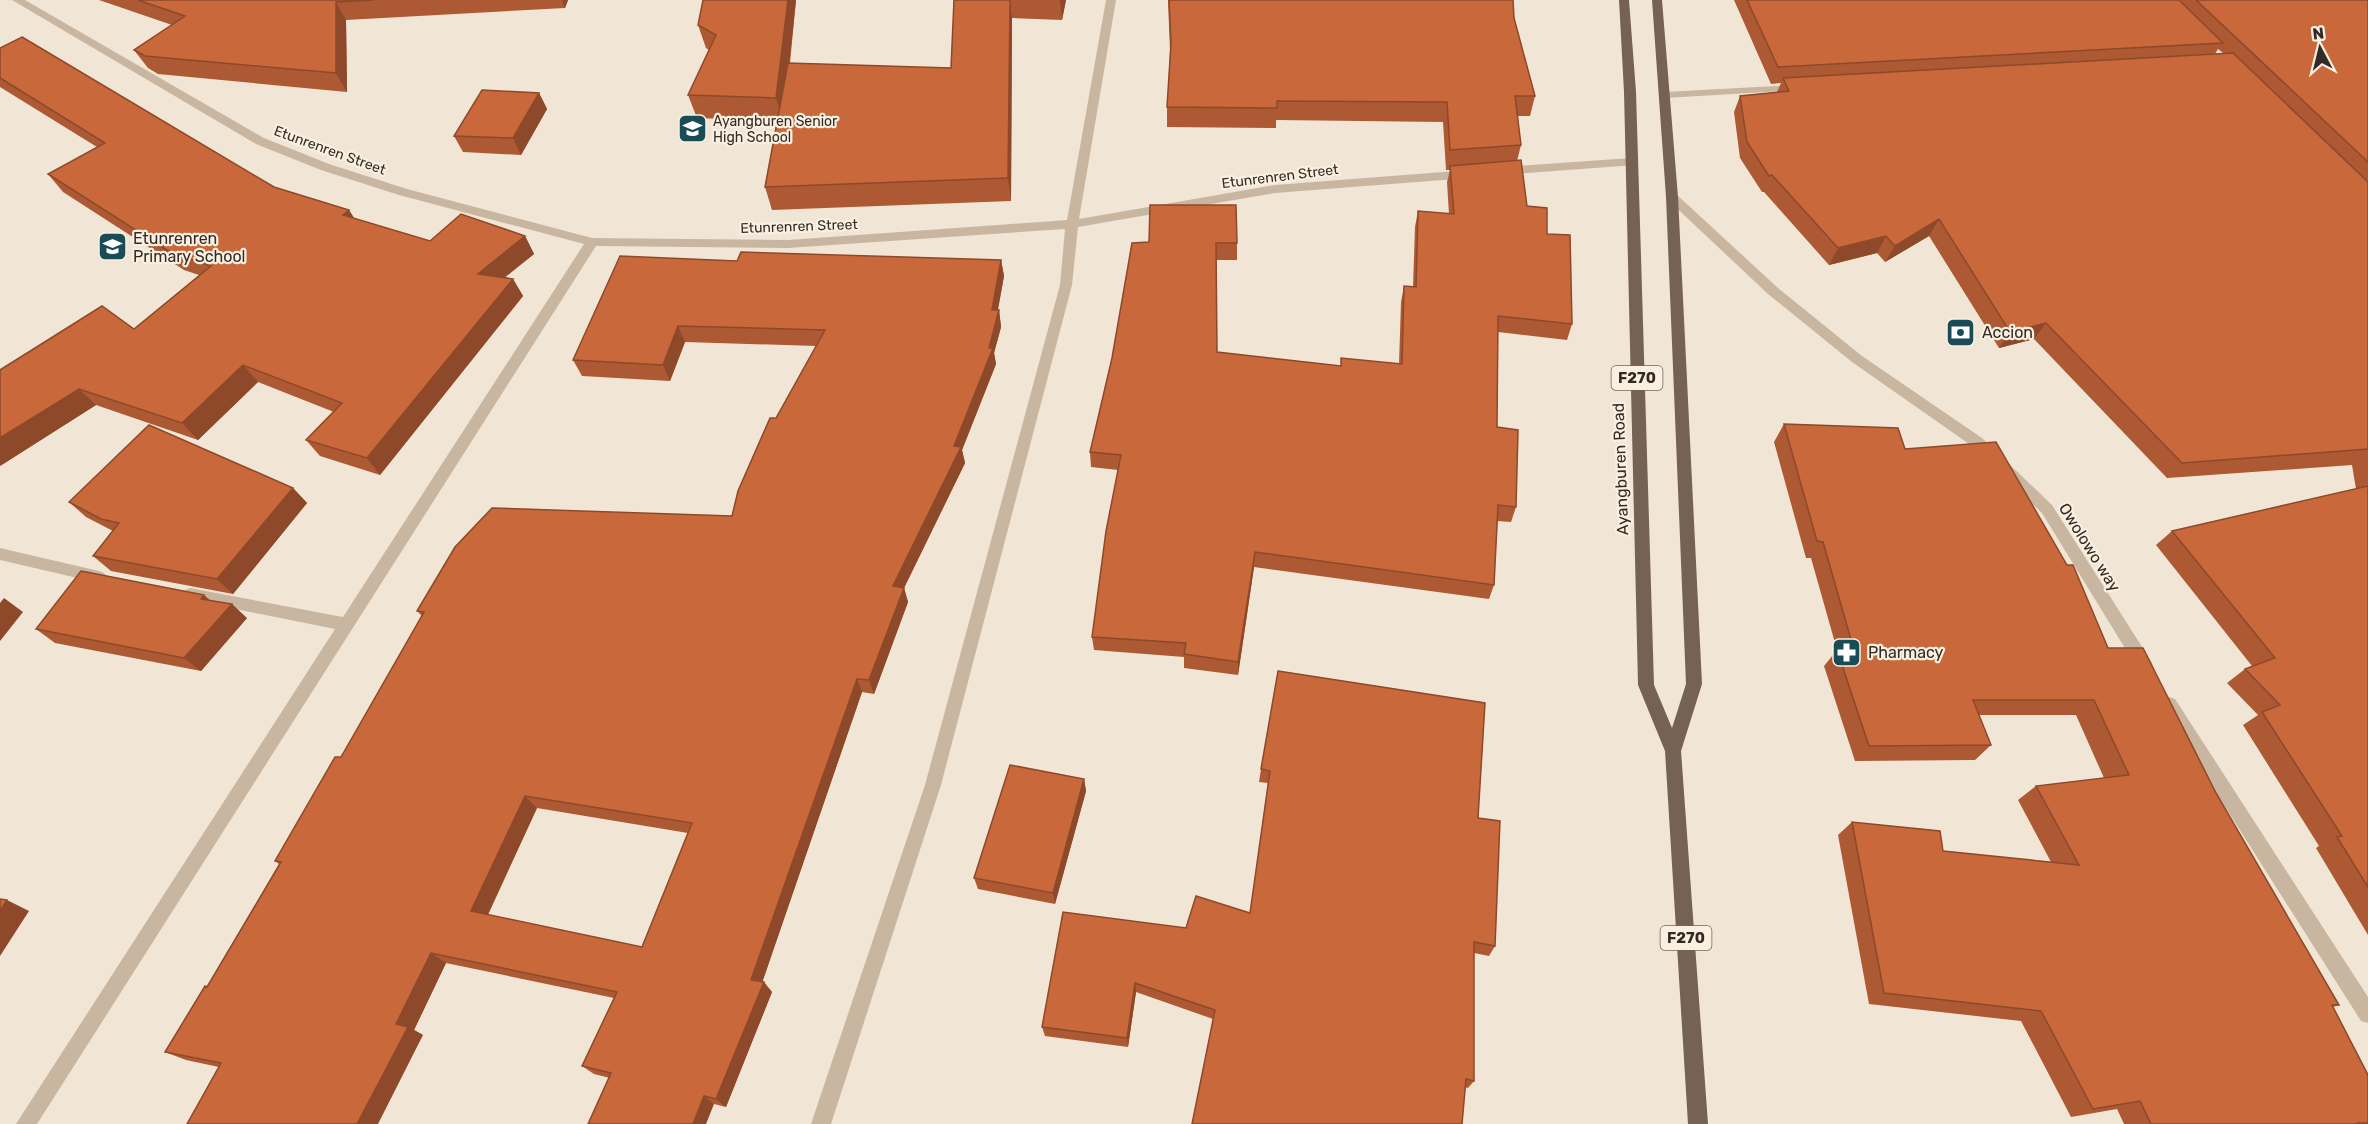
<svg xmlns="http://www.w3.org/2000/svg" width="2368" height="1124" font-family="Rubik,sans-serif">
	<style>
		.lines { fill: none; stroke-linecap: round; stroke-linejoin: round }
		.minor { fill: #c9b6a1; fill-rule: evenodd }
		.tertiary { fill: #c9b6a1; fill-rule: evenodd }
		.primary { fill: #756254; fill-rule: evenodd }
		.wall { fill: #ad5933; fill-rule: evenodd }
		.shaded-wall { fill: #8d4929 }
		.building { fill: #c9683b; stroke: #8d4929; stroke-width: 1.5; fill-rule: evenodd }
		.labels { text-anchor: middle; stroke-width: 4.5; stroke-linejoin: round; paint-order: stroke }
		.far-poi-label { font-size: 14px; fill: #332a24; stroke: #f9f0e1; text-anchor: start }
		.far-street-label { font-size: 14px; fill: #332a24; stroke: #f9f0e1 }
		.shield { fill: #f9f0e1; stroke: #6e655d; stroke-width: 1.5 }
		.shield-label { font-size: 15px; font-weight: bold; fill: #332a24 }
		.poi-label { font-size: 16px; fill: #332a24; stroke: #f9f0e1; text-anchor: start }
		.street-label { font-size: 16px; fill: #332a24; stroke: #f9f0e1 }
	</style>
	<rect width="100%" height="100%" fill="#f1e6d5"/>
	<g class="lines">
		<path class="minor" d="M12 0H25L264 138 329 164 407 189 592 238 788 240 1067 220 1106 0H1116L1079 219 1275 185 1469 170 1475 174 1469 178 1275 193 1078 227 1072 285 941 785 831 1124H811L925 785 1060 285 1065 229 788 248 596 246 37 1124H16L335 629 190 600 185 598 182 594 185 590 190 588 343 617 584 244 399 195 321 170 256 144Z
			M1796 85 1800 86V90L1665 98 1659 95 1665 92Z
			M1631 158 1637 162 1635 165 1502 175 1496 171 1502 167Z
			M0 548 99 571 104 573 107 577 104 581 99 583 0 560Z"/>
		<path class="tertiary" d="M1672 193 1676 194 1778 288 1862 356 1982 438 2052 505 2151 661 2153 666 2151 671 2145 673 2139 671 2042 513 1972 446 1852 362 1768 294 1668 200 1666 197Z
			M2169 697 2175 699 2368 997V1023L2361 1021 2163 709 2161 704 2163 699Z"/>
		<path class="primary" d="M1619 0H1629L1636 92 1654 685 1672 728 1686 684 1666 197 1652 0H1662L1678 197 1702 684 1681 751 1708 1124H1688L1665 751 1638 685 1624 92Z"/>
	</g>
	<path class="wall" d="M99 0H568L565 8 346 20 347 92 158 74 148 68 134 50 172 25Z
		M703 0H796L790 63 951 68 954 0H1066L1062 20 1012 18 1011 201 772 210 765 187 777 121 697 118 688 95 709 50 706 48 698 25Z
		M1168 0H1513L1514 18 1535 96 1530 116H1517L1521 145 1517 161 1527 206 1547 234 1572 324 1567 340 1498 332 1497 427 1516 507 1511 522 1497 521 1494 585 1489 599 1254 567 1238 675 1184 668V657L1094 650 1092 637 1118 470 1091 467 1090 452 1112 358 1132 243H1237V260H1216L1217 352 1340 366 1399 364 1401 302 1404 286 1413 287 1415 227 1418 211 1449 214 1447 182 1450 170H1446L1443 122 1276 120V128L1167 127V107L1170 51Z
		M1734 0H2368V935L2316 848 2319 846 2243 725 2258 715 2227 683 2245 669 2252 666 2156 545 2172 531 2356 489 2352 465 2167 478 2034 339 1999 348 1929 236 1885 262 1877 253 1829 265 1764 192H1762L1740 158 1734 112 1740 96 1777 92 1781 83 1771 84ZM2218 49 2223 53 2215 54Z
		M0 48 274 187 349 210 354 218 430 241 525 236 534 254 505 277 513 279 523 296 380 475 320 456 306 440 334 412 258 382 198 440 96 405 0 466 134 329 199 275 184 270 63 192 48 174 97 147 0 87Z
		M539 93 547 109 521 155 463 152 454 136Z
		M1001 260 1004 276 998 310H999L1001 327 994 353 996 364 962 450 965 463 904 588 908 602 874 694 862 692 762 982 772 992 726 1107 594 1074 582 1066 614 998 446 963 414 1030 423 1035 219 1067 186 1060 165 1052 207 987 279 864 275 861 341 757 422 616 417 611 732 516 776 418 816 346 685 342 670 381 582 376 573 360 737 261ZM537 808 688 833 642 947 488 915Z
		M1784 424 1905 449 2108 648 2216 793 2339 1005 2333 1007 2368 1075V1124H2124L2117 1109 2071 1117 2021 1021 1869 1004 1838 835 1852 822 1943 851 2051 862 2018 800 2036 786 2104 778 2076 715H1979L1991 745 1975 760 1855 761 1824 666 1837 650 1811 558H1806L1774 442Z
		M293 488 307 503 233 594 111 571 93 556 113 531 86 517 69 502Z
		M247 618 201 671 55 643 36 629Z
		M1278 671 1478 818 1495 946 1489 956 1474 953V1081L1468 1088 1213 1019 1136 992 1128 1047 1045 1036 1042 1027 1186 928 1250 913 1268 783 1259 782 1261 769Z
		M1084 779 1086 791 1055 904 978 889 974 878Z"/>
	<path class="shaded-wall" d="M562 0H568L565 8Z
		M788 0H796L783 121 776 98Z
		M1010 0 1012 18 1011 201 1008 178Z
		M1060 0H1066L1062 20Z
		M336 2 346 20 347 92 336 73Z
		M539 93 547 109 521 155 513 138Z
		M349 210 360 228 343 215Z
		M1939 219 1929 236 1885 262 1895 246Z
		M525 236 534 254 488 291 478 274Z
		M1886 236 1877 253 1829 265 1838 248Z
		M1001 260 1004 276 996 319 999 310 1001 327 994 353 996 364 962 450 965 463 904 588 908 602 874 694 869 680 893 586 989 348 992 310Z
		M513 279 523 296 380 475 367 458Z
		M2046 323 2034 339 1999 348 2010 332Z
		M678 326 685 342 670 381 663 365Z
		M243 365 258 382 198 440 182 423Z
		M79 389 96 405 0 466V438Z
		M293 488 307 503 233 594 217 579Z
		M1255 552 1254 567 1238 675V662Z
		M204 595 220 609 201 599Z
		M4 598 23 612 0 641V603Z
		M232 604 247 618 201 671 184 658Z
		M857 679 862 692 760 989 751 980Z
		M1084 779 1086 791 1055 904 1053 893Z
		M525 796 537 808 484 922 471 911Z
		M7 900 29 911 0 956V911Z
		M431 953 446 963 414 1030 423 1035 378 1124H357L396 1024Z
		M764 982 772 992 726 1107 716 1099Z
		M1135 983 1136 992 1128 1047 1127 1038Z
		M704 1096 714 1104 706 1124H693Z"/>
	<path class="building" d="M138 0H374L336 2V73L145 56 134 50 185 16Z
		M703 0H788L776 98 688 95 716 35 698 25Z
		M954 0H1010L1008 178 765 187 788 63 951 68Z
		M1169 0H1513L1514 18 1535 96H1515L1521 145 1450 150 1447 102 1277 101V108L1167 107 1171 44Z
		M1747 0H2179L2223 43 1778 67Z
		M2196 0H2368V162Z
		M22 37 274 187 349 210 343 215 430 241 461 214 525 236 478 274 513 279 367 458 306 440 342 403 243 365 182 423 79 389 0 438V370L102 306 134 329 211 266 170 252 48 174 105 143 0 78V48Z
		M2233 53 2368 182V449L2182 463 2046 323 2010 332 1939 219 1895 246 1886 236 1838 248 1772 175 1769 176 1747 142 1740 96 1789 91 1783 78Z
		M482 90 539 93 513 138 454 136Z
		M1521 160 1527 206 1547 208V234L1570 235 1572 324 1498 316 1497 427 1518 430 1516 507 1498 505 1494 585 1255 552 1238 662 1184 654 1186 643 1092 637 1106 531 1121 455 1090 452 1112 358 1132 243 1149 242 1150 205H1236L1237 243H1216L1217 352 1341 366V358L1402 364 1404 286 1416 287 1418 211 1454 214 1450 166Z
		M741 252 1001 260 992 310H999L989 348H993L954 446 961 447 893 586 904 588 869 680 857 679 751 980 764 982 716 1099 704 1096 693 1124H588L611 1073 582 1066 617 992 431 953 396 1024 408 1027 357 1124H187L221 1063 165 1052 205 986 207 987 281 862 275 861 335 757H341L424 612 417 611 455 547 492 508 732 516 738 491 770 418H776L825 330 678 326 663 365 573 360 620 256 737 261ZM525 796 692 823 642 947 471 911Z
		M1784 424 1898 428 1905 449 1996 442 2067 565H2073L2108 648H2143L2216 793 2339 1005H2332L2368 1075V1123H2358L2359 1124H2151L2140 1101 2093 1109 2041 1011 1884 993 1852 822 1940 831 1943 851 2079 865 2036 786 2129 775 2094 700H1973L1991 745 1869 746 1837 650H1854L1823 542 1817 541Z
		M149 425 293 488 217 579 93 556 119 523 101 519 69 502Z
		M2368 486V887L2337 837 2342 836 2262 712 2280 705 2245 669 2275 658 2172 531Z
		M81 571 204 595 201 599 232 604 184 658 36 629Z
		M1278 671 1485 703 1478 818 1500 821 1495 946 1474 942V1081L1466 1079 1462 1124H1192L1215 1010 1135 983 1127 1038 1042 1027 1063 912 1186 928 1196 896 1250 913 1270 771 1261 769Z
		M1010 765 1084 779 1053 893 974 878Z
		M0 899 7 900 0 911Z"/>
	<defs>
		<symbol id="school-square" viewBox="-11 -11 22 22"><rect x="-9" y="-9" width="18" height="18" rx="4" fill="#194c55" stroke="#f9f0e1"/><path d="M0-5L7-2L0 1L-7-2ZM-4 1L0 2.5L4 1V4Q0 6-4 4Z" fill="#fff"/></symbol>
		<symbol id="bank-square" viewBox="-11 -11 22 22"><rect x="-9" y="-9" width="18" height="18" rx="4" fill="#194c55" stroke="#f9f0e1"/><path d="M-6-4H6V4H-6ZM0-2.3a2.3 2.3 0 1 0 0 4.6a2.3 2.3 0 1 0 0-4.6Z" fill="#fff"/></symbol>
		<symbol id="pharmacy-square" viewBox="-11 -11 22 22"><rect x="-9" y="-9" width="18" height="18" rx="4" fill="#194c55" stroke="#f9f0e1"/><path d="M-2-6h4v4h4v4h-4v4h-4v-4h-4v-4h4Z" fill="#fff"/></symbol>
	</defs>
	<g fill-rule="evenodd">
		<use href="#school-square" x="676" y="112" width="33" height="33"/>
		<use href="#school-square" x="96" y="230" width="33" height="33"/>
		<use href="#bank-square" x="1944" y="316" width="33" height="33"/>
		<use href="#pharmacy-square" x="1830" y="636" width="33" height="33"/>
	</g>
	<g class="labels">
		<g class="far-poi-label">
			<text x="713" y="126">Ayangburen Senior<tspan x="713" dy="16">High School</tspan></text>
		</g>
		<g class="far-street-label">
			<text transform="translate(330 150) rotate(20)" y="5">Etunrenren Street</text>
			<text transform="translate(1280 176) rotate(-7)" y="5">Etunrenren Street</text>
			<text transform="translate(799 226) rotate(-2)" y="5">Etunrenren Street</text>
		</g>
		<g class="shield">
			<rect x="1611.5" y="366" width="51" height="24" rx="4.5"/>
			<rect x="1660.5" y="926" width="51" height="24" rx="4.5"/>
		</g>
		<g class="shield-label">
			<text x="1637" y="383">F270</text>
			<text x="1686" y="943">F270</text>
		</g>
		<g class="poi-label">
			<text x="133" y="244">Etunrenren<tspan x="133" dy="18">Primary School</tspan></text>
			<text x="1982" y="338">Accion</text>
			<text x="1868" y="658">Pharmacy</text>
		</g>
		<g class="street-label">
			<text transform="translate(1620 469) rotate(-92)" y="6">Ayangburen Road</text>
			<text transform="translate(2090 547) rotate(58)" y="6">Owolowo way</text>
		</g>
	</g>
	<g transform="translate(2320 48) rotate(353)" stroke="#f9f0e1" stroke-width="4.5" paint-order="stroke">
	<path d="M0-4.5L10 22L0 15L-10 22Z" fill="#332a24"/>
	<text y="-9" font-size="16" font-weight="bold" text-anchor="middle" fill="#332a24">N</text>
	</g>
</svg>
